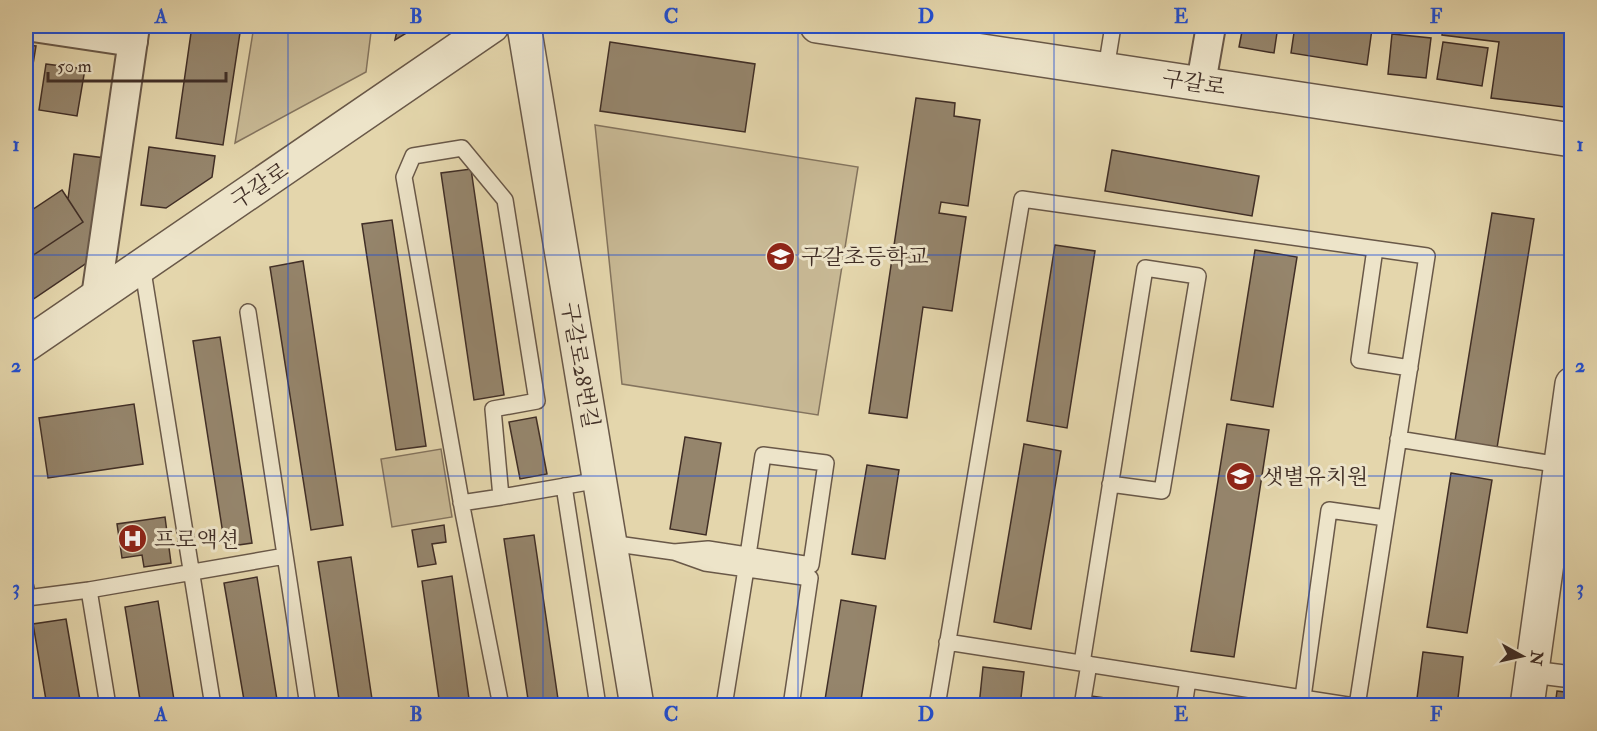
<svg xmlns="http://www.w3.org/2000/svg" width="1597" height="731" font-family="'IM FELL Double Pica','Noto Serif KR',serif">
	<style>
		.green { fill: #c8b995; stroke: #84745e; stroke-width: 1.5 }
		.building { fill: #95856c; stroke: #402e26; stroke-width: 1.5 }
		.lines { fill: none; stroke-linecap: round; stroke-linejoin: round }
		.service-casing { stroke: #695848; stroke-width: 18 }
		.pedestrian-casing { stroke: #695848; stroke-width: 24 }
		.minor-casing { stroke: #695848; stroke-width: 32 }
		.tertiary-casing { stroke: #695848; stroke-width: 36 }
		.service { stroke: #ede4c9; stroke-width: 15 }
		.pedestrian { stroke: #ede4c9; stroke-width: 21 }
		.minor { stroke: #ede4c9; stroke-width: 28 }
		.tertiary { stroke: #ede4c9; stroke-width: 33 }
		.grid { fill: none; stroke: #1d4ed8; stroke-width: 1.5; stroke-opacity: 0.55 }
		.labels { text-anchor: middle; stroke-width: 6; stroke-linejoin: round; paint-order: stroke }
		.street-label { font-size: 22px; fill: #402e26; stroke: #ede4c9 }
		.poi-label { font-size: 22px; fill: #402e26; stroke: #ede4c9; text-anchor: start }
		.neatline { fill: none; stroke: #1d4ed8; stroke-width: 2 }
		.grid-label { font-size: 20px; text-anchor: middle; font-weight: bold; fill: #1d4ed8 }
	</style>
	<rect width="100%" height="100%" fill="#e4d6ac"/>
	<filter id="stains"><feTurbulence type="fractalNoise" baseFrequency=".00333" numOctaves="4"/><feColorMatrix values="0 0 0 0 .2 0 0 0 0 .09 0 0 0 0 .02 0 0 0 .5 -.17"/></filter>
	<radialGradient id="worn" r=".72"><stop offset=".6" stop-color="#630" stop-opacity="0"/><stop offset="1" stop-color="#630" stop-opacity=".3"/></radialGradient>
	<path class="green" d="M254 26H328L371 32 366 72 235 143Z
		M595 125 858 167 818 415 622 384Z
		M441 449 452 517 392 527 381 459Z"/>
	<path class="building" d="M192 26H241L223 145 176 138Z
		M398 26H418L395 40Z
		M1140 26H1174L1173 31Z
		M1243 26H1278L1274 53 1239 47Z
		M1295 26H1350L1372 29 1367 65 1291 53Z
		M1443 26H1572V108L1491 98 1499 42 1442 35Z
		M1392 34 1431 38 1426 78 1388 74Z
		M610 42 755 64 745 132 600 111Z
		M1443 42 1488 48 1482 86 1437 79Z
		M26 45 36 46 29 89 26 88Z
		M46 64 85 69 77 116 39 110Z
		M916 98 955 103 954 116 980 120 968 206 941 202 939 213 966 217 952 311 923 307 907 418 869 413Z
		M149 147 215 156 212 177 166 208 141 205Z
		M1112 150 1259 176 1252 216 1105 191Z
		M74 154 105 158 91 260 26 304V260L83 222 68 199Z
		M471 169 504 395 474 400 441 173Z
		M62 190 83 222 26 260V214Z
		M1492 213 1534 219 1497 448 1455 441Z
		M392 220 426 446 396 450 362 224Z
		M1055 245 1095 251 1067 428 1027 421Z
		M1255 250 1297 257 1273 407 1231 400Z
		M303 261 343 525 311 530 270 267Z
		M220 337 252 543 225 547 193 341Z
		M134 404 143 464 48 478 39 418Z
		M536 417 547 474 520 479 509 422Z
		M1227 424 1269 430 1234 657 1191 651Z
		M685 437 721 443 706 535 670 529Z
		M1024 444 1061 451 1031 629 994 622Z
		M867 465 899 470 885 559 852 554Z
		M1451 473 1492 480 1467 633 1427 627Z
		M165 517 171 563 144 567 142 555 122 558 117 524Z
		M444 525 446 542 432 544 436 564 418 567 412 530Z
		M534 535 559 706H529L504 539Z
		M351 557 373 706H340L318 562Z
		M452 576 470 706H440L422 581Z
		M257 577 278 706H245L224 583Z
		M841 600 876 606 860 706H824Z
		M158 601 175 706H141L125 607Z
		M66 619 81 706H47L33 624Z
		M1572 623V665L1566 664Z
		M1423 652 1463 657 1457 706H1416Z
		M983 667 1024 672 1020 706H979Z
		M1557 691 1572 693V706H1555Z
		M1091 696 1133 702V706H1090Z"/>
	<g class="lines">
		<defs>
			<path id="service" d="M1106 69 1113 26
				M1375 249 1359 360 1410 368
				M142 265 213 706
				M248 312 308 706
				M1398 439 1560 465
				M564 486 598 706
				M461 503 501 497
				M610 543 674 552
				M748 555 763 455 826 463 811 565 708 549 674 552 705 563 810 578 791 706
				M26 588 27 598 89 590
				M947 642 1354 706
				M1082 663 1145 268 1198 276 1162 491 1110 484
				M1303 697 1329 510 1386 518
				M108 706 89 590 285 556
				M501 706 463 512 404 177 413 156 462 148 505 200 537 401 493 409 501 497 600 480
				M724 706 746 569
				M937 706 1022 199 1427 256 1357 706
				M1082 706 1089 664
				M1184 706 1188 680"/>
			<path id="pedestrian" d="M1532 672 1572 677"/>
			<path id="minor" d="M26 26 133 42
				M1201 83 1211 26
				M96 297 135 26"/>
			<path id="tertiary" d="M524 26 637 706
				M817 26 1572 140
				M26 345 492 26
				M1527 706 1572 384"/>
		</defs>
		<use href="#service" class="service-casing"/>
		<use href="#pedestrian" class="pedestrian-casing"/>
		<use href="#minor" class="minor-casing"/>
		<use href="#tertiary" class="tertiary-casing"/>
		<use href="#service" class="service"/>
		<use href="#pedestrian" class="pedestrian"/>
		<use href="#minor" class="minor"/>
		<use href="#tertiary" class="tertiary"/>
	</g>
	<path class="grid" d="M288 26V706M543 26V706M798 26V706M1054 26V706M1309 26V706M26 255H1572M26 476H1572"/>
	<defs>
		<symbol id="school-disc" viewBox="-11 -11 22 22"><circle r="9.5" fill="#8f2418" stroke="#ede4c9"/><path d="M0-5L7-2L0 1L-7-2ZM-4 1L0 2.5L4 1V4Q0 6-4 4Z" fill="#fff"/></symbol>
		<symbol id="hospital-disc" viewBox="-11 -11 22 22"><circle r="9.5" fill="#8f2418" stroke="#ede4c9"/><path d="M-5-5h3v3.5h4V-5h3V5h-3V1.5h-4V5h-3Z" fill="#fff"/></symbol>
	</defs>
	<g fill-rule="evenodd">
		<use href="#school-disc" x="764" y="240" width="33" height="33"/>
		<use href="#school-disc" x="1224" y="460" width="33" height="33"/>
		<use href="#hospital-disc" x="116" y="522" width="33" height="33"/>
	</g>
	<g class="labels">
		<g class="street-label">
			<text transform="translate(1194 82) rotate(9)" y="8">구갈로</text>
			<text transform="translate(259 185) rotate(-34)" y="8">구갈로</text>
			<text transform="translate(581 365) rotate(80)" y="8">구갈로28번길</text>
		</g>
		<g class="poi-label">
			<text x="801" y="264">구갈초등학교</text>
			<text x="1262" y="484">샛별유치원</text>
			<text x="154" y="547">프로액션</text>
		</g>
	</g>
	<rect width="1597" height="731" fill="none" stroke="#e4d6ac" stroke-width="66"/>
	<g transform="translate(1522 656) rotate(98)" stroke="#ede4c9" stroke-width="4.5" paint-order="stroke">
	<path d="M0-4.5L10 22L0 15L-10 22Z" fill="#402e26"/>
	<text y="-9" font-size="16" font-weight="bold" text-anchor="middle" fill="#402e26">N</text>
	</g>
	<path d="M48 72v9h178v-9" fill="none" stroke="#402e26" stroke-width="3"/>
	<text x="57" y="72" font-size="18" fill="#402e26" stroke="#ede4c9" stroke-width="4.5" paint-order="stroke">50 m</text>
	<rect x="33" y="33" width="1531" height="665" class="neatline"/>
	<g class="grid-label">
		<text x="161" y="23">A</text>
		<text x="416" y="23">B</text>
		<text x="671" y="23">C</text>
		<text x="926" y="23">D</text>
		<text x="1181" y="23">E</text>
		<text x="1436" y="23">F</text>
		<text x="16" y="151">1</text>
		<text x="1580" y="151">1</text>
		<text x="16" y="372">2</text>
		<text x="1580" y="372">2</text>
		<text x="16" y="594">3</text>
		<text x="1580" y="594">3</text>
		<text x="161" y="721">A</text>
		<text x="416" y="721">B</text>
		<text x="671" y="721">C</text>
		<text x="926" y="721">D</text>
		<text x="1181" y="721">E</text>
		<text x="1436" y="721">F</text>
	</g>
	<rect width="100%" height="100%" filter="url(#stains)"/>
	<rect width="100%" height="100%" fill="url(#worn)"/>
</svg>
